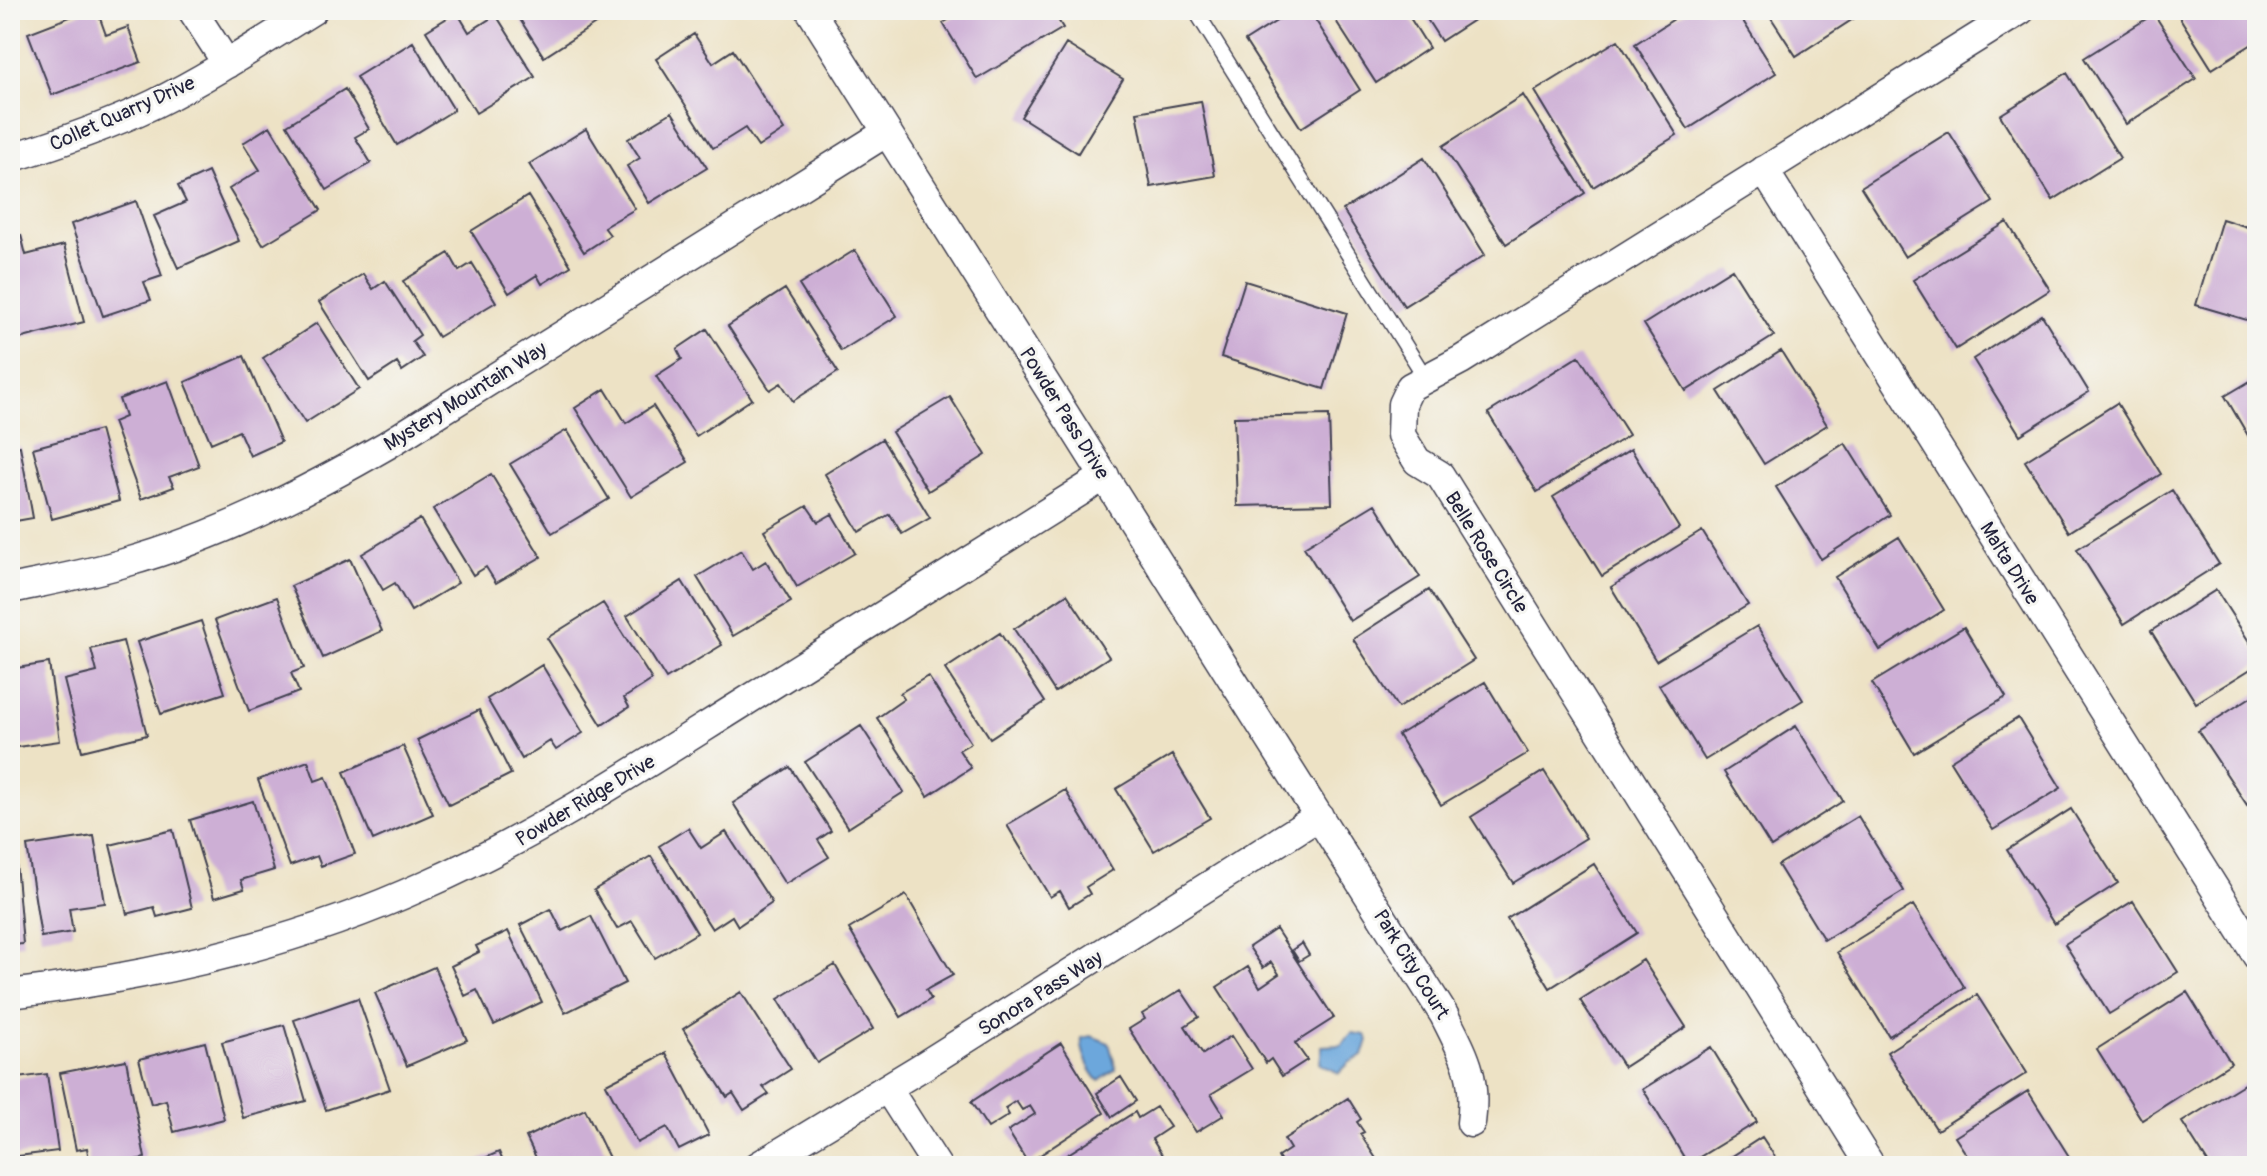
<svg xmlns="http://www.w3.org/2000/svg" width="2267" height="1176" font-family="Pangolin,sans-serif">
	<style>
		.water { fill: #6ca7dc; stroke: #47648c; stroke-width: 2 }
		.building { fill: #cdafd5 }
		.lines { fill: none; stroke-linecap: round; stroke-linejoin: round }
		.service-casing { stroke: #403f50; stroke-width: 17 }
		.minor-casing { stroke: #403f50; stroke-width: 31 }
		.service { stroke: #fff; stroke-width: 14 }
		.minor { stroke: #fff; stroke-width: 28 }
		.labels { text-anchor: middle; stroke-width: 6; stroke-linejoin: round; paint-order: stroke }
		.street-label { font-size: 20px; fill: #22223b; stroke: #f6f6f2 }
	</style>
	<rect width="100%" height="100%" fill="#f6f6f2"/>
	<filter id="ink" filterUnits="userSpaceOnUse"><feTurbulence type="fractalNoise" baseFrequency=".0125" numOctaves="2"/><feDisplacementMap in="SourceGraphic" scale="16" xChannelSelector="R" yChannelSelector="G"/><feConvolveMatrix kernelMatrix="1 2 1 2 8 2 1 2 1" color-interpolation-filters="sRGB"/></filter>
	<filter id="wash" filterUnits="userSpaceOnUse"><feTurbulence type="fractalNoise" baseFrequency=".006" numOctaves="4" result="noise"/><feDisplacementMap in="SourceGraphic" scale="32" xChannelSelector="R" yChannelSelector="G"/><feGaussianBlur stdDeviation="1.8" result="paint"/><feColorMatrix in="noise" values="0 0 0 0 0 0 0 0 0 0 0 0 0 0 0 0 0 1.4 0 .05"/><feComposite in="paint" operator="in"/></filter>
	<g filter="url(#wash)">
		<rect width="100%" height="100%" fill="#ede2c5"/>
		<path class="water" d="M1352 1033 1365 1035 1368 1040 1363 1056 1350 1062 1339 1073 1320 1064 1322 1046 1341 1045Z
			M1091 1036 1109 1043 1116 1069 1099 1081C1090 1072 1080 1051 1082 1038Z"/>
		<g id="blocks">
			<path class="building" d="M88 10H97L106 35 128 27 141 62 52 95 28 33Z
				M514 10H593L600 21 544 57Z
				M965 10H1052L1063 28 977 79 943 23Z
				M1294 10H1309L1360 90 1301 128 1245 41Z
				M1329 10H1405L1429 48 1376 83Z
				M1421 10H1489L1441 41Z
				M1688 10H1736L1776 73 1688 129 1635 44Z
				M1766 10H1867L1796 56Z
				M2175 10H2257V41L2212 69Z
				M457 12 469 32 496 15 535 77 476 113 426 31Z
				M2154 14 2196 79 2126 124 2084 58Z
				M694 34 713 63 733 50 784 130 758 147 745 128 713 148 656 59Z
				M1618 40 1677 135 1593 187 1535 91Z
				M413 42 454 110 397 145 356 77Z
				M1066 44 1123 79 1078 153 1021 117Z
				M2067 73 2120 158 2053 200 2000 115Z
				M345 89 369 129 355 137 371 163 327 190 287 125Z
				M1523 95 1585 193 1506 244 1443 146Z
				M1201 101 1215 176 1151 187 1137 112Z
				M672 112 707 168 649 203 627 166 640 158 628 139Z
				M270 126 321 210 263 245 229 189 260 170 243 143Z
				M586 129 635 209 604 227 610 235 584 252 529 164Z
				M1949 132 1993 202 1905 257 1861 187Z
				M1424 158 1485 255 1404 306 1343 210Z
				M208 172 239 241 178 268 154 216 186 202 178 186Z
				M528 196 571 266 542 284 537 275 509 293 471 231Z
				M136 201 162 276 144 282 151 300 103 316 71 224Z
				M2222 219 2257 230V323L2196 305Z
				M2007 222 2050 290 1956 349 1913 280Z
				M21 235 26 255 64 245 84 322 19 339 10 304V238Z
				M855 250 897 316 841 351 799 285Z
				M449 253 459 271 472 263 496 302 438 337 403 281Z
				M1732 269 1774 336 1686 391 1644 324Z
				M363 274 373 289 385 281 420 335 412 341 423 357 402 371 397 363 369 381 319 302Z
				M1245 281 1347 313 1324 389 1221 357Z
				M785 289 838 372 793 401 781 383 770 390 728 326Z
				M2042 315 2089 392 2020 435 1973 359Z
				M317 323 359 389 305 423 263 358Z
				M707 329 752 399 696 436 656 376 682 359 677 349Z
				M1781 351 1827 425 1764 464 1718 391Z
				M244 356 281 442 250 456 239 431 211 443 185 382Z
				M1579 356 1629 435 1537 492 1488 413Z
				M2257 377V451L2225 396Z
				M168 381 199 466 169 477 174 487 141 499 113 422 125 417 119 399Z
				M605 389 626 423 653 406 688 462 631 497 575 408Z
				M950 397 986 455 928 491 892 432Z
				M2117 403 2161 474 2069 532 2025 461Z
				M1329 415 1332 504 1237 506 1234 417Z
				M100 430 119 501 52 519 33 448Z
				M567 430 609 499 552 533 510 464Z
				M882 439 930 518 902 534 890 514 859 532 825 474Z
				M1845 443 1890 515 1821 559 1776 487Z
				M20 446 33 518 10 522V448Z
				M1631 449 1679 528 1602 576 1553 497Z
				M491 474 541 557 496 583 486 567 473 575 433 509Z
				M2172 490 2219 564 2124 624 2077 549Z
				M1375 504 1420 577 1350 621 1304 547Z
				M807 506 818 522 832 514 855 553 797 587 764 531Z
				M420 519 458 583 411 611 395 583 383 590 362 554Z
				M1702 531 1748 605 1656 661 1611 587Z
				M1899 537 1944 610 1880 650 1835 577Z
				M741 550 753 569 766 561 791 602 733 636 697 577Z
				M350 559 382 631 323 658 291 586Z
				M682 581 722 645 666 679 627 616Z
				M1429 590 1474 660 1398 708 1353 639Z
				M2216 590 2257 654V665L2196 703 2151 631Z
				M1067 594 1109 657 1055 692 1014 629Z
				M277 597 304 668 291 673 299 692 249 711 215 620Z
				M603 603 652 680 624 698 629 707 602 725 547 638Z
				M201 621 225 693 161 714 137 642Z
				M1757 626 1803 700 1705 760 1659 685Z
				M1964 627 2006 697 1914 753 1872 683Z
				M1000 633 1045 702 990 738 945 669Z
				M123 641 147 735 82 751 64 680 97 672 91 649Z
				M49 663 60 741 10 748V669Z
				M542 665 583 733 556 750 550 741 522 759 487 699Z
				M928 676 971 743 959 750 971 768 928 796 877 718 904 699 900 693Z
				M1485 682 1528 753 1441 805 1398 735Z
				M2257 693V798L2247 805 2198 731Z
				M479 710 511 774 449 805 417 740Z
				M2018 718 2061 788 1993 830 1950 761Z
				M861 726 904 792 848 828 805 762Z
				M1796 726 1843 801 1771 847 1724 772Z
				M403 746 433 814 373 840 344 772Z
				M1172 755 1210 818 1154 851 1116 789Z
				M308 761 315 781 326 777 355 854 321 866 317 856 290 866 258 780Z
				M790 767 831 831 818 840 829 857 785 884 733 803Z
				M1544 771 1586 838 1513 883 1471 817Z
				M1065 790 1113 870 1086 887 1090 894 1069 907 1060 891 1050 897 1007 825Z
				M253 801 274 870 241 880 244 889 214 898 190 820Z
				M2071 809 2118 883 2054 924 2007 850Z
				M1858 816 1904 891 1824 940 1778 865Z
				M688 828 701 848 726 832 772 903 738 926 732 916 712 929 659 846Z
				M173 830 192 908 157 917 154 907 127 914 110 845Z
				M94 836 105 903 69 908 73 932 41 937 27 846Z
				M10 840H14L23 944 10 945Z
				M651 856 697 933 655 958 632 921 617 929 594 890Z
				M1594 864 1637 933 1550 988 1507 919Z
				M906 895 953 975 926 990 931 999 901 1017 849 929Z
				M2133 901 2178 972 2109 1014 2065 944Z
				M1913 905 1965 988 1889 1036 1837 952Z
				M551 909 562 931 591 916 625 983 565 1013 520 925Z
				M1276 929 1334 1018 1295 1043 1307 1060 1282 1076 1271 1059 1266 1063 1217 987 1248 967 1260 987 1279 974 1271 962 1263 968 1249 947Z
				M508 931 542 1002 494 1025 477 990 465 996 451 966 479 952 476 946Z
				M1302 943 1309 955 1299 961 1292 950Z
				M1643 960 1686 1027 1624 1067 1580 1000Z
				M835 965 873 1029 817 1063 778 999Z
				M434 967 467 1040 407 1066 375 993Z
				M1181 990 1199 1017 1185 1026 1203 1054 1231 1036 1252 1069 1211 1094 1224 1115 1196 1132 1129 1029 1145 1019 1142 1014Z
				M741 992 791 1069 763 1087 769 1094 744 1110 733 1093 727 1097 683 1029Z
				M2187 992 2231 1063 2142 1120 2097 1049Z
				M1977 995 2027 1073 1937 1130 1887 1052Z
				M358 998 390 1089 326 1110 294 1020Z
				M284 1025 306 1101 243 1118 222 1042Z
				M205 1042 224 1119 174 1132 166 1100 151 1104 139 1059Z
				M1061 1043 1104 1113 1028 1163 1008 1131 1035 1114 1030 1106 1022 1110 1016 1101 1005 1108 1009 1115 988 1128 971 1102Z
				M1711 1047 1757 1122 1688 1164 1643 1089Z
				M666 1053 709 1135 679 1150 667 1127 637 1143 606 1084Z
				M126 1060 145 1158 105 1166H90L87 1148 76 1150 60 1073Z
				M47 1074 58 1151 10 1157V1079Z
				M1121 1077 1136 1101 1112 1117 1097 1093Z
				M2247 1082 2257 1098V1166H2210L2182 1122Z
				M2028 1091 2075 1166H1974L1955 1137Z
				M1348 1098 1361 1119 1357 1122 1364 1132 1360 1134 1377 1160 1369 1166H1283L1278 1157 1290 1149 1284 1139Z
				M1156 1107 1170 1127 1152 1139 1169 1166H1049L1135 1112 1138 1118Z
				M585 1109 613 1166H540L526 1137Z
				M1762 1137 1781 1166H1717Z
				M499 1152 505 1166H466Z
				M400 1158 403 1166H379L378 1165Z"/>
		</g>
	</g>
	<g filter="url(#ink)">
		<use href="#blocks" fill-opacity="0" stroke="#403f50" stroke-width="2"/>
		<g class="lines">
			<defs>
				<path id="service" d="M1195 10 1425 377"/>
				<path id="minor" d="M192 10 227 64
					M810 10 1444 1015C1465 1057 1477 1075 1471 1123
					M10 158C59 143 108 126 154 104 209 77 260 43 313 10
					M1764 170 2257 956
					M10 589C48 581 87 574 124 563 217 537 304 493 387 445L887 132
					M10 994C151 977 296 944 425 885 536 836 638 769 740 705 862 629 983 552 1105 476
					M887 1088 937 1166
					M758 1166 920 1068 1319 816
					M1871 1166 1440 475 1417 461 1401 435 1402 404 1410 387 1461 360 2021 10"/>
			</defs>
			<use href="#service" class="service-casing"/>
			<use href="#minor" class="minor-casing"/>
			<use href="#service" class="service"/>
			<use href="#minor" class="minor"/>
		</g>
	</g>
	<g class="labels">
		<g class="street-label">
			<text transform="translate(122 113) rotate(-24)" y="7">Collet Quarry Drive</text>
			<text transform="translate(465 396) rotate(-32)" y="7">Mystery Mountain Way</text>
			<text transform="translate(1065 413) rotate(58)" y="7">Powder Pass Drive</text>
			<text transform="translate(1487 552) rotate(58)" y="7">Belle Rose Circle</text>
			<text transform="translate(2010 563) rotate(58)" y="7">Malta Drive</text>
			<text transform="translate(585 800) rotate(-31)" y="7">Powder Ridge Drive</text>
			<text transform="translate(1412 964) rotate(58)" y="7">Park City Court</text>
			<text transform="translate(1040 993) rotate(-32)" y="7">Sonora Pass Way</text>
		</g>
	</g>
	<rect width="2267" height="1176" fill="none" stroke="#f6f6f2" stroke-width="40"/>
</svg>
